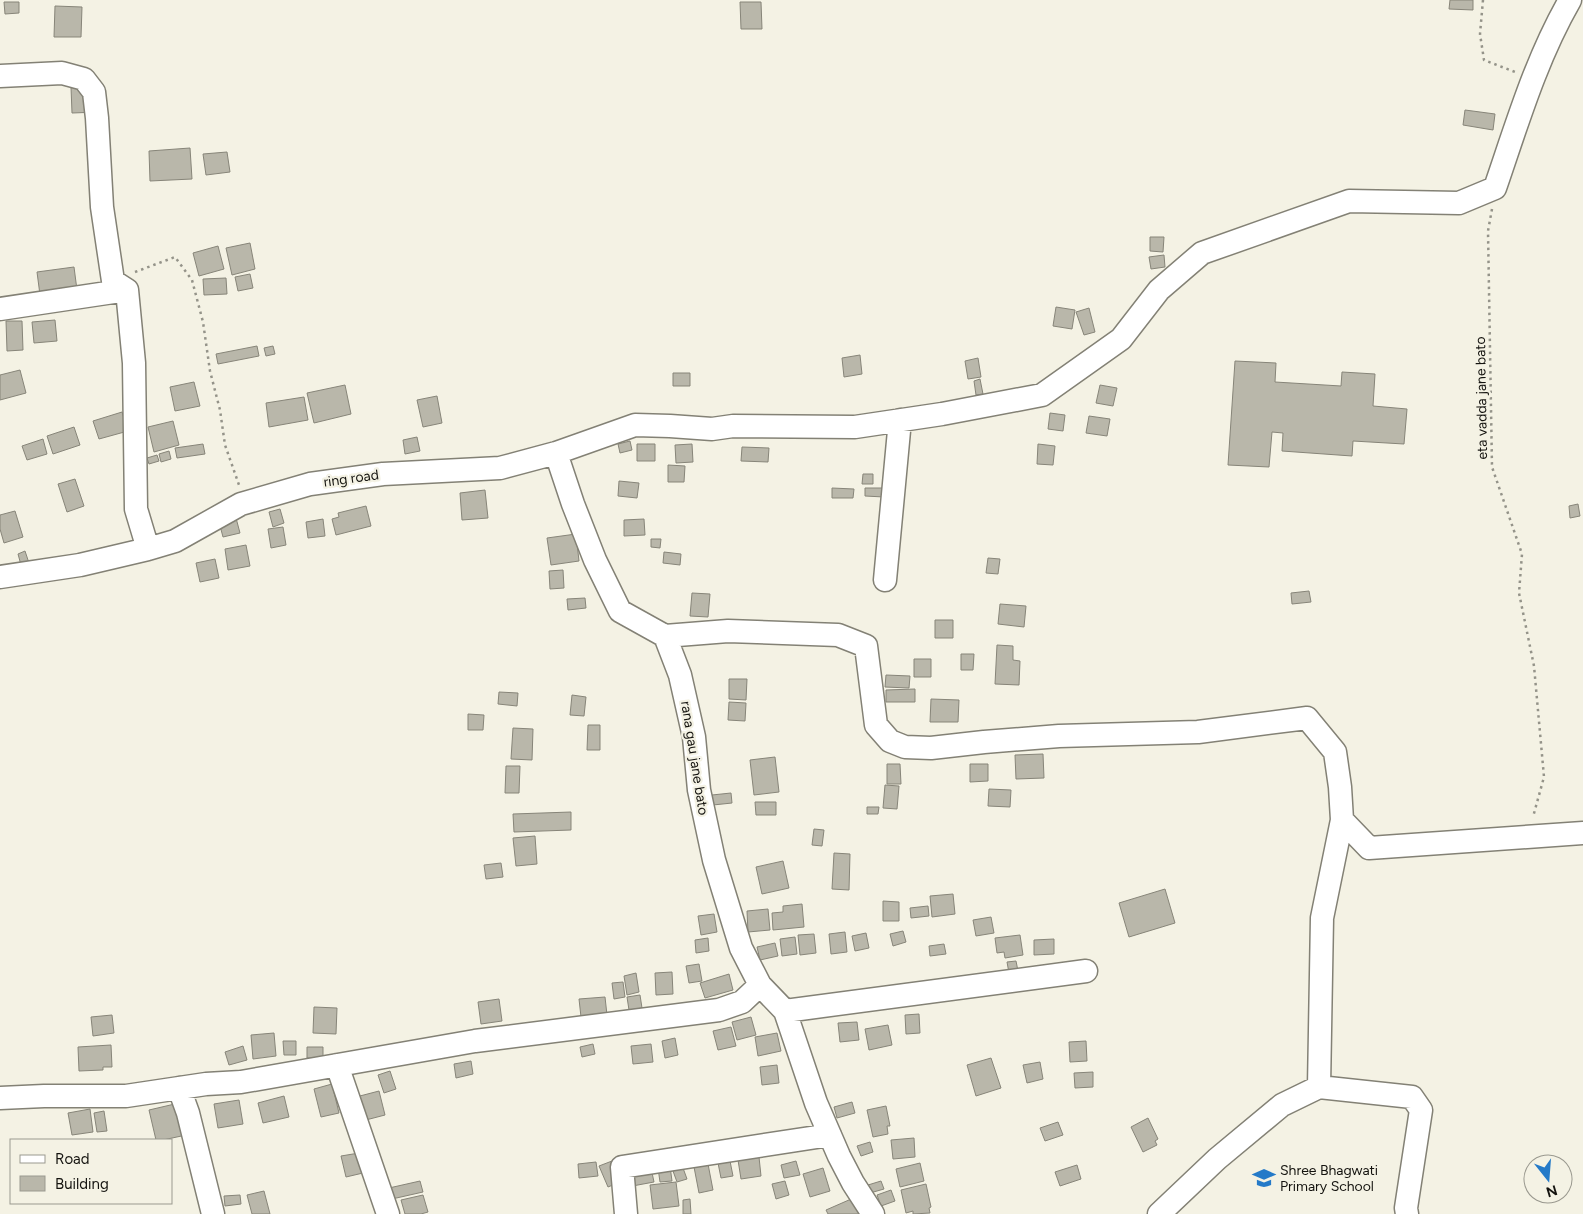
<svg xmlns="http://www.w3.org/2000/svg" width="1583" height="1214" font-family="Figtree,sans-serif">
	<style>
		.building { fill: #b9b7aa; stroke: #878579 }
		.lines { fill: none; stroke-linecap: round; stroke-linejoin: round }
		.minor-casing { stroke: #838175; stroke-width: 25 }
		.path { stroke: #949389; stroke-width: 2.5; stroke-dasharray: 2.5 4; stroke-linecap: butt }
		.minor { stroke: #fff; stroke-width: 22 }
		.labels { text-anchor: middle; stroke-width: 4.5; stroke-linejoin: round; paint-order: stroke }
		.street-label { font-size: 14px; fill: #14130f; stroke: #f4f2e4 }
		.poi-label { font-size: 14px; fill: #14130f; stroke: #f4f2e4; text-anchor: start }
	</style>
	<rect width="100%" height="100%" fill="#f4f2e4"/>
	<path class="building" d="M1450 0H1473V10L1449 9Z
		M4 2H19V13L5 14Z
		M740 2H761L762 29H741Z
		M55 6 82 7 81 37H54Z
		M97 86 99 112 72 113 71 87Z
		M1465 110 1495 114 1493 130 1463 125Z
		M190 148 192 179 150 181 149 151Z
		M227 152 230 172 206 175 203 154Z
		M1150 237H1164L1163 252 1150 251Z
		M250 243 255 269 232 275 226 248Z
		M218 246 224 269 199 276 193 253Z
		M1164 255 1165 267 1151 269 1149 257Z
		M74 267 77 290 40 295 37 272Z
		M250 274 253 288 238 291 235 277Z
		M226 278 227 294 204 295 203 279Z
		M1056 307 1075 310 1072 329 1053 326Z
		M1089 308 1095 332 1084 335 1076 312Z
		M55 320 57 341 34 343 32 322Z
		M6 321H22L23 350 7 351Z
		M257 346 259 356 218 364 216 354Z
		M273 346 275 354 266 356 264 348Z
		M860 355 862 374 844 377 842 358Z
		M978 358 981 377 968 379 965 361Z
		M1235 361 1276 363 1275 382 1341 386 1342 372 1375 374 1373 406 1407 409 1404 444 1353 441 1352 456 1282 451 1283 433 1272 432 1269 467 1228 465Z
		M20 370 26 393 0 400V375Z
		M673 373H690V386H673Z
		M980 379 983 394 976 395 974 381Z
		M194 382 200 406 175 411 170 387Z
		M345 385 351 414 314 423 307 393Z
		M1100 385 1117 388 1113 406 1096 403Z
		M437 396 442 423 423 427 417 400Z
		M304 397 308 420 269 427 266 403Z
		M122 412 128 431 99 439 93 421Z
		M1050 413 1065 415 1063 431 1048 429Z
		M1089 416 1110 419 1107 436 1086 433Z
		M173 421 179 445 154 452 148 427Z
		M74 427 80 445 53 454 47 436Z
		M417 437 420 451 405 454 403 440Z
		M43 439 47 454 27 460 22 446Z
		M630 441 632 450 620 453 618 444Z
		M203 444 205 454 177 458 175 448Z
		M637 444H655V461H637Z
		M692 444 693 462 676 463 675 445Z
		M1038 444 1055 446 1053 465 1037 464Z
		M742 447 769 448 768 462 741 461Z
		M169 451 171 459 161 462 159 454Z
		M157 455 159 461 149 464 147 458Z
		M668 465 685 466 684 482H668Z
		M863 474H873V484H862Z
		M75 479 84 506 67 512 58 484Z
		M619 481 639 483 637 498 618 496Z
		M832 488 854 489 853 498H832Z
		M865 488H884V497L865 496Z
		M485 490 488 518 462 520 460 493Z
		M1578 504 1580 516 1570 518 1569 506Z
		M366 506 371 526 336 535 332 519 339 517 338 513Z
		M280 509 284 523 273 527 269 512Z
		M15 511 23 537 4 543 0 529V515Z
		M236 518 240 533 223 537 219 522Z
		M323 519 325 536 308 538 306 522Z
		M644 519 645 535 624 536V520Z
		M283 527 286 545 271 548 268 529Z
		M576 534 579 561 551 565 547 538Z
		M651 539H661L660 548 651 547Z
		M246 545 250 566 228 570 225 549Z
		M25 551 29 563 21 565 18 554Z
		M664 552 681 554 680 565 663 563Z
		M988 558 1000 559 998 574 986 573Z
		M215 559 219 578 200 582 196 563Z
		M563 570 564 588 550 589 549 571Z
		M1309 591 1311 602 1292 604 1291 593Z
		M692 593 710 594 708 617 690 616Z
		M585 598 586 608 568 610 567 599Z
		M1000 604 1026 606 1024 627 998 624Z
		M935 620H953V638H935Z
		M997 645 1013 646V660L1020 661 1019 685 995 684Z
		M961 654H974L973 670H961Z
		M914 659H931V677H914Z
		M886 675 910 676 909 688 885 687Z
		M729 679H747L746 700 729 699Z
		M915 689V702H886V690Z
		M499 692 518 693 517 706 498 704Z
		M572 695 586 697 584 716 570 715Z
		M931 699 959 700 958 722H930Z
		M729 702 746 703 745 721 728 720Z
		M468 714 484 715 483 730H468Z
		M588 725H600V750H587Z
		M513 728 533 729 532 760 511 759Z
		M1043 754 1044 778 1016 779 1015 755Z
		M775 757 779 792 754 795 750 760Z
		M887 764H900L901 784H887Z
		M970 764H988V781L970 782Z
		M506 766H520L519 793H505Z
		M885 785 899 786 897 809 883 808Z
		M989 789 1011 790 1010 807 988 806Z
		M731 793 732 803 713 805 712 795Z
		M755 802H776V815H756Z
		M867 807H879L878 814H867Z
		M571 812V830L514 832 513 814Z
		M814 829 824 830 822 846 812 845Z
		M535 836 537 864 516 866 513 838Z
		M834 853 850 854 849 890 832 889Z
		M783 861 789 888 762 894 756 867Z
		M501 863 503 877 486 879 484 865Z
		M1165 889 1175 923 1129 937 1119 903Z
		M953 894 955 914 932 917 930 896Z
		M883 901 899 902V921H883Z
		M802 904 804 927 773 930 772 913 783 912V906Z
		M928 906 929 916 911 918 910 908Z
		M768 909 770 930 748 932 747 911Z
		M714 914 717 932 701 935 698 916Z
		M991 917 994 933 976 936 973 920Z
		M903 931 906 942 893 946 890 934Z
		M845 932 847 952 831 954 829 934Z
		M866 933 869 948 855 951 852 936Z
		M814 934 816 953 800 955 798 935Z
		M1020 935 1023 955 1005 958 1004 952 997 953 995 938Z
		M795 937 797 954 782 956 780 939Z
		M708 938 709 951 696 953 695 940Z
		M1054 939V954L1034 955V940Z
		M775 943 778 956 760 960 757 947Z
		M944 944 946 954 930 956 929 946Z
		M1016 961 1018 971 1009 973 1007 962Z
		M699 964 702 981 689 983 686 966Z
		M672 972 673 994 656 995 655 973Z
		M636 973 639 992 627 995 624 976Z
		M729 974 733 990 705 998 700 983Z
		M623 982 625 997 614 999 612 983Z
		M640 995 642 1008 629 1010 627 997Z
		M605 997 607 1015 581 1017 579 999Z
		M499 999 502 1021 481 1024 478 1002Z
		M314 1007 337 1008 336 1034 313 1033Z
		M919 1014 920 1033 906 1034 905 1015Z
		M112 1015 114 1033 93 1036 91 1017Z
		M751 1017 756 1035 737 1040 732 1022Z
		M857 1022 859 1040 840 1042 838 1023Z
		M888 1025 892 1045 869 1050 865 1029Z
		M731 1027 736 1046 718 1050 713 1031Z
		M274 1033 276 1056 253 1059 251 1035Z
		M777 1033 781 1051 758 1056 755 1037Z
		M675 1038 678 1055 665 1058 662 1041Z
		M283 1041H296V1055H284Z
		M1086 1041 1087 1061 1070 1062 1069 1042Z
		M593 1044 595 1054 582 1057 580 1047Z
		M651 1044 653 1062 633 1064 631 1046Z
		M111 1045 112 1067H103V1070L79 1071 78 1047Z
		M243 1046 247 1060 229 1065 225 1052Z
		M307 1047H323V1059L307 1058Z
		M991 1058 1001 1088 976 1096 967 1065Z
		M471 1061 473 1074 456 1078 454 1064Z
		M1040 1062 1043 1079 1027 1083 1023 1065Z
		M777 1065 779 1083 762 1085 760 1067Z
		M390 1071 396 1089 384 1093 378 1075Z
		M1093 1072V1087L1075 1088 1074 1073Z
		M332 1084 339 1113 321 1117 314 1089Z
		M379 1091 385 1115 362 1121 356 1097Z
		M284 1096 289 1117 263 1123 258 1103Z
		M239 1100 243 1124 218 1128 214 1104Z
		M852 1102 855 1113 837 1118 834 1107Z
		M179 1103 186 1135 163 1140H156L149 1110Z
		M886 1106 890 1126H887L888 1134 873 1137 867 1110Z
		M90 1109 93 1132 72 1135 68 1113Z
		M104 1111 107 1131 97 1132 94 1113Z
		M1148 1118 1158 1139 1155 1141 1157 1145 1143 1152 1131 1127Z
		M1058 1122 1063 1135 1045 1141 1040 1128Z
		M914 1138 915 1157 893 1159 891 1140Z
		M870 1142 873 1152 861 1156 857 1146Z
		M359 1153 363 1173 346 1177 341 1156Z
		M729 1156 733 1176 721 1178 717 1158Z
		M759 1157 761 1176 741 1179 738 1160Z
		M612 1161 620 1182 608 1187 599 1166Z
		M796 1161 800 1175 784 1178 781 1165Z
		M596 1162 598 1176 579 1178 578 1164Z
		M920 1163 924 1181 900 1187 896 1169Z
		M708 1164 713 1190 699 1193 694 1167Z
		M1077 1165 1081 1179 1060 1186 1055 1172Z
		M670 1166 672 1181 660 1182 658 1168Z
		M651 1168 654 1182 627 1187 625 1172Z
		M683 1168 687 1179 677 1182 673 1171Z
		M823 1168 830 1191 810 1197 803 1174Z
		M420 1181 423 1192 392 1199 389 1188Z
		M785 1181 789 1195 776 1199 772 1184Z
		M881 1181 884 1189 870 1193 868 1185Z
		M676 1182 679 1206 653 1209 650 1185Z
		M926 1184 931 1207 929 1208 930 1213 913 1214V1211L906 1213 901 1190Z
		M891 1190 895 1201 881 1206 877 1195Z
		M264 1191 270 1214H252L247 1195Z
		M240 1195 241 1204 225 1206 224 1196Z
		M423 1195 428 1212 421 1214H405L401 1200Z
		M858 1196 866 1214H828L826 1210Z
		M690 1199 691 1214H683V1200Z"/>
	<g class="lines">
		<defs>
			<path id="minor" d="M0 76 62 73 84 79 94 92 97 118 102 207 113 281 127 290 134 363 136 509 148 549
				M0 309 127 290
				M556 453 573 504 595 560 620 611 665 636 680 675 694 737 699 790 714 860 741 948 760 985 785 1011 816 1103 839 1156 853 1183 873 1214
				M0 577 80 565 148 549 175 541 241 504 310 484 383 474 500 468 556 453 635 425 670 426 712 429 733 426 855 427 942 414 1042 395 1121 339 1159 290 1202 253 1349 201 1459 203 1495 188C1517 124 1536 59 1570 0
				M885 580 900 420
				M665 636 728 631 838 635 866 646 876 725 890 741 905 747 931 748 984 742 1059 736 1198 732 1307 718 1335 752 1340 787 1342 820 1369 848 1583 833
				M785 1011 1086 971
				M337 1065 388 1214
				M1319 1087 1412 1097 1421 1110 1406 1208 1407 1214
				M179 1088 188 1113 213 1214
				M0 1098 44 1096H126L206 1084 241 1082 475 1041 719 1010 742 1002 760 985
				M626 1214 622 1167 830 1135
				M1159 1214 1217 1159 1282 1105 1319 1087 1322 918 1342 820"/>
		</defs>
		<use href="#minor" class="minor-casing"/>
		<path class="path" d="M1483 0 1480 34 1484 60 1515 72
			M1492 209 1488 231 1492 467 1522 554 1519 593 1534 666 1544 777 1533 817
			M135 272 175 257 192 280 203 322 210 371 220 410 225 445 239 485"/>
		<use href="#minor" class="minor"/>
	</g>
	<defs>
		<symbol id="school-bare" viewBox="-9 -9 18 18"><path d="M0-5L7-2L0 1L-7-2ZM-4 1L0 2.5L4 1V4Q0 6-4 4Z" fill="#247ac8" stroke="#f4f2e4" stroke-width="2.5" paint-order="stroke"/></symbol>
	</defs>
	<g fill-rule="evenodd">
		<use href="#school-bare" x="1248" y="1162" width="32" height="32"/>
	</g>
	<g class="labels">
		<g class="street-label">
			<text transform="translate(1481 398) rotate(-91)" y="5">eta vadda jane bato</text>
			<text transform="translate(351 478) rotate(-8)" y="5">ring road</text>
			<text transform="translate(695 758) rotate(81)" y="5">rana gau jane bato</text>
		</g>
		<g class="poi-label">
			<text x="1280" y="1175">Shree Bhagwati<tspan x="1280" dy="16">Primary School</tspan></text>
		</g>
	</g>
	<rect x="10" y="1139" width="162" height="65" fill="#f4f2e4" stroke="#9a998f"/>
	<rect x="20" y="1155" width="25" height="8" fill="#ffffff" stroke="#9a998f"/>
	<text x="55" y="1164" font-size="15" fill="#14130f">Road</text>
	<rect x="20" y="1176" width="25" height="15" fill="#b9b7aa" stroke="#9a998f"/>
	<text x="55" y="1189" font-size="15" fill="#14130f">Building</text>
	<g transform="translate(1548 1179) rotate(163)"><circle r="24" fill="#f4f2e4" stroke="#9a998f"/>
	<path d="M0-4L9 19L0 12L-9 19Z" fill="#247ac8"/>
	<text y="-8" font-size="14" font-weight="bold" text-anchor="middle" fill="#14130f">N</text>
	</g>
</svg>
